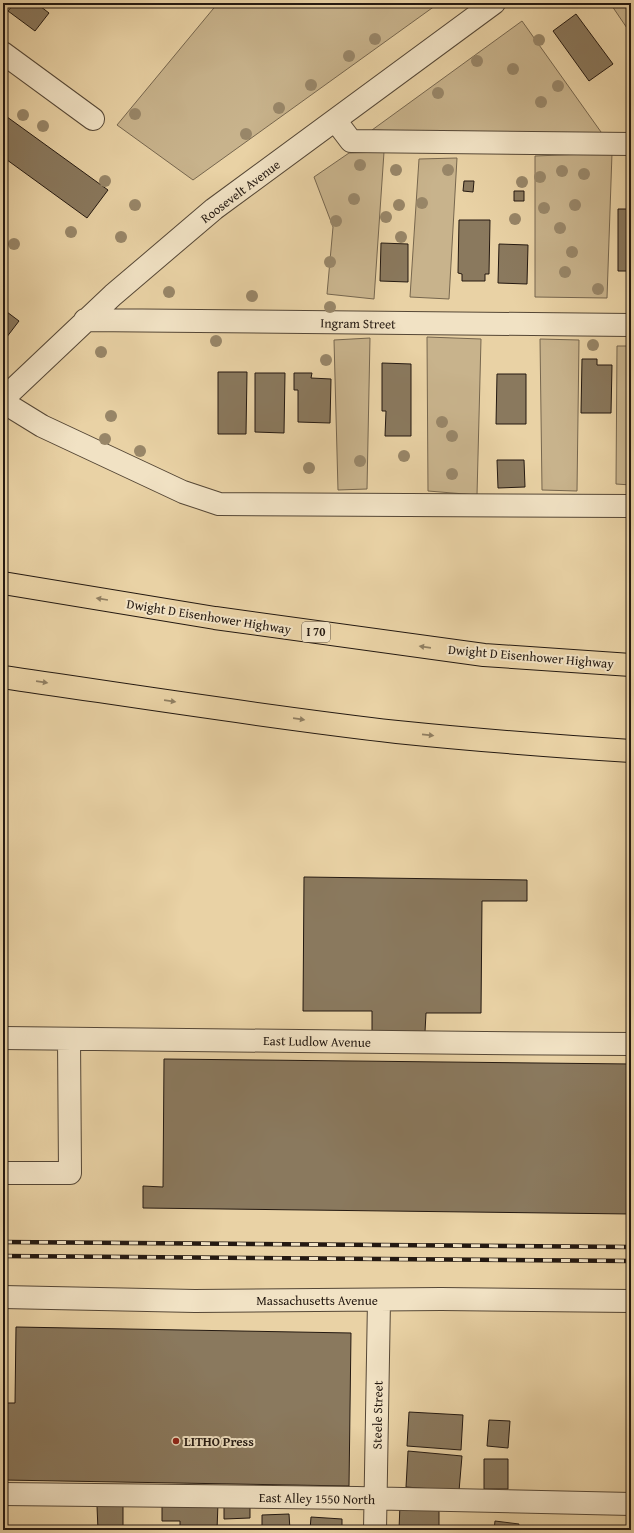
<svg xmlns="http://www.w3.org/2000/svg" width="634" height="1533" font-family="'Gentium Book Plus',serif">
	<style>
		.green { fill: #c8b38c; stroke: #76664e }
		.building { fill: #8a795e; stroke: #241911 }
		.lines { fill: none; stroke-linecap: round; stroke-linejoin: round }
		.minor-casing { stroke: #554736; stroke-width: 24 }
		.highway-casing { stroke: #241911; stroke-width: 24 }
		.minor { stroke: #f1e2c4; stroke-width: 22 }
		.highway { stroke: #e9d2a5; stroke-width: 22 }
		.rail-casing { stroke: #241911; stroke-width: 4.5 }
		.rail { stroke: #f1e2c4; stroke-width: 3; stroke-dasharray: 9; stroke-linecap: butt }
		.tree { fill: #988668 }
		.oneway { fill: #907f62 }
		.poi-dot { fill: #8f2418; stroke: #f1e2c4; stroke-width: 1.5 }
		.labels { text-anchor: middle; stroke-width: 4; stroke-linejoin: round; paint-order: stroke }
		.shield { fill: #f1e2c4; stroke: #625547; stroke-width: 1 }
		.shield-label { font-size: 12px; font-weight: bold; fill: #241911 }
		.street-label { font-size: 13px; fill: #241911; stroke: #f1e2c4 }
		.poi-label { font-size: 13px; font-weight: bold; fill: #241911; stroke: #f1e2c4; text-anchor: start }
	</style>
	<rect width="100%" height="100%" fill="#e9d2a5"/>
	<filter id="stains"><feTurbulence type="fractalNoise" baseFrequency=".005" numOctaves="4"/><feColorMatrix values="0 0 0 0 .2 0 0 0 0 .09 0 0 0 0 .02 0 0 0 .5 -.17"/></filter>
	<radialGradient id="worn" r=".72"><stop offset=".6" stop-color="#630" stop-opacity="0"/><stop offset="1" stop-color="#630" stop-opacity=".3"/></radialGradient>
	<path class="green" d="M218 3H439L193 180 117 125Z
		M610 3H631V34Z
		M522 21 606 139 372 130Z
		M384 152 374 299 327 294 333 227 314 177 349 153Z
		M612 153 607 298 535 297V156Z
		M457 158 449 299 410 297 419 159Z
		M427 337 481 339 477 495 428 491Z
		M370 338 367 489 338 490 334 340Z
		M540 339 579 340 577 491 542 490Z
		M617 346H631V485L616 484Z"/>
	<path class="building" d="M10 3H36L49 13 35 31 8 11 13 5Z
		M576 14 613 64 589 81 553 31Z
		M3 114 108 190 87 218 3 157Z
		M464 181H474L473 192 463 191Z
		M514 191H524V201H514Z
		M618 209H631V271H618Z
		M459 220H490L489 274H485V281H462V274L458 273Z
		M381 243 408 244V282L380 281Z
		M499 244 528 245 527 284 498 283Z
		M3 309 19 321 3 342Z
		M582 359H597V365H612L611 413H581Z
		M382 363 411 364V436H385L386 411H382Z
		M218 372H247L246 434H218Z
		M255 373H285L284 433 255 432Z
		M294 373H312L311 378 331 379 330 423 298 422V390H294Z
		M497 374H526V424H496Z
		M497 460H524L525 487 498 488Z
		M304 877 527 880V901H482L481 1013H426L425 1032 372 1031V1011H303Z
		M164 1059 631 1064V1214L143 1208V1186L163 1187Z
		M16 1327 351 1333 349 1486 3 1480V1403H15Z
		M409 1412 463 1415 461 1450 407 1446Z
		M489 1420 510 1421 508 1448 487 1446Z
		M408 1451 462 1456 459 1491 406 1487Z
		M484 1459H508V1489H484Z
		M162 1501 218 1503 217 1530H180V1521H162Z
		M224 1502H250V1518L224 1519Z
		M400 1504H439V1530H399Z
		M97 1506H123V1530H98Z
		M289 1514 290 1530H262V1515Z
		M311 1517 342 1519V1530H310Z
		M495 1521 519 1524 518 1530H494Z"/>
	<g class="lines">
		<defs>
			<path id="minor" d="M3 53 93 119
				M335 120 351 141 631 144
				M85 320 631 325
				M3 399 113 295 214 209 494 3
				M3 402 42 426 183 492 219 504 631 506
				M3 1038 484 1043 631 1044
				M3 1173H70L69 1039
				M3 1297 195 1301 441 1299 631 1301
				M3 1494 356 1498 631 1504
				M375 1530 379 1300"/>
			<path id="highway" d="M3 583 215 618 484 655 631 665
				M3 677C134 696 265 717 397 732 475 740 553 746 631 751"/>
		</defs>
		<use href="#minor" class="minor-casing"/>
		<use href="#highway" class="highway-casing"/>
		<use href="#minor" class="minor"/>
		<use href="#highway" class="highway"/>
		<defs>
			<path id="rail" d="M3 1242 631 1247
				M3 1256 631 1261"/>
		</defs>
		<use href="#rail" class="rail-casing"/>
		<use href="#rail" class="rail"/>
	</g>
	<g class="tree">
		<circle cx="375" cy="39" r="6"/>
		<circle cx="539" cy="40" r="6"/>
		<circle cx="349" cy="56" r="6"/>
		<circle cx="477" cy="61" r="6"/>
		<circle cx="513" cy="69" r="6"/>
		<circle cx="311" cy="85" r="6"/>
		<circle cx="558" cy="86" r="6"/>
		<circle cx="438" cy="93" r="6"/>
		<circle cx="541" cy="102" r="6"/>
		<circle cx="279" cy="108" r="6"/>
		<circle cx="135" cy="114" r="6"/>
		<circle cx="23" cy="115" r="6"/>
		<circle cx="43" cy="126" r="6"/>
		<circle cx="246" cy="134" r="6"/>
		<circle cx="360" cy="165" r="6"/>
		<circle cx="396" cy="170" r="6"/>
		<circle cx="448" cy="170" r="6"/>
		<circle cx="562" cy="171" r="6"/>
		<circle cx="584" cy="174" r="6"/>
		<circle cx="540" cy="177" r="6"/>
		<circle cx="105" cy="181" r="6"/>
		<circle cx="522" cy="182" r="6"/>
		<circle cx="354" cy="199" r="6"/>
		<circle cx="422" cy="203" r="6"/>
		<circle cx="135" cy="205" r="6"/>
		<circle cx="399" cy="205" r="6"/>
		<circle cx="575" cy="205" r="6"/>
		<circle cx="544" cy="208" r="6"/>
		<circle cx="386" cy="217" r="6"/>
		<circle cx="515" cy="219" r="6"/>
		<circle cx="336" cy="221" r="6"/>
		<circle cx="560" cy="228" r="6"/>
		<circle cx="71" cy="232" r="6"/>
		<circle cx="121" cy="237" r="6"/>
		<circle cx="401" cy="237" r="6"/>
		<circle cx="14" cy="244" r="6"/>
		<circle cx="572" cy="252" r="6"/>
		<circle cx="330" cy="262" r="6"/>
		<circle cx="565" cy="272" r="6"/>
		<circle cx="598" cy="289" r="6"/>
		<circle cx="169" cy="292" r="6"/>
		<circle cx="252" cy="296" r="6"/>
		<circle cx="330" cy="307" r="6"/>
		<circle cx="216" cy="341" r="6"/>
		<circle cx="593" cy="345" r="6"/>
		<circle cx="101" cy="352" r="6"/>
		<circle cx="326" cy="360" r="6"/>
		<circle cx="111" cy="416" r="6"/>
		<circle cx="442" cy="422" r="6"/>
		<circle cx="452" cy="436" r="6"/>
		<circle cx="105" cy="439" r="6"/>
		<circle cx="140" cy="451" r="6"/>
		<circle cx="404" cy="456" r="6"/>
		<circle cx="360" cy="461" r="6"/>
		<circle cx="309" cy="468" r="6"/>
		<circle cx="452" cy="474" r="6"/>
	</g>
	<defs><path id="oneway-solid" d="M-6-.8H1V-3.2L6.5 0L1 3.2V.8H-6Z"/></defs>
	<g class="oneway">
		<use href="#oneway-solid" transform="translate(102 599) rotate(-171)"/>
		<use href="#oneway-solid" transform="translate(425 647) rotate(-172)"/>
		<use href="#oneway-solid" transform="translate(42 682) rotate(8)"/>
		<use href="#oneway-solid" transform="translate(170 701) rotate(8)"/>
		<use href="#oneway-solid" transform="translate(299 719) rotate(8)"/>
		<use href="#oneway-solid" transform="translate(428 735) rotate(6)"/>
	</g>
	<circle class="poi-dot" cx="176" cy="1441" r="4"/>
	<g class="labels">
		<rect class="shield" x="302" y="622" width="28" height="20" rx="3"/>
		<g class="shield-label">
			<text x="316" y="636">I 70</text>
		</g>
		<g class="street-label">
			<text transform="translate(240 191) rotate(-37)" y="5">Roosevelt Avenue</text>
			<text transform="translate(358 323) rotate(1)" y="5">Ingram Street</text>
			<text transform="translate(209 616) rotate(9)" y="5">Dwight D Eisenhower Highway</text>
			<text transform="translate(531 656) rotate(5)" y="5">Dwight D Eisenhower Highway</text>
			<text transform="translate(317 1041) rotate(1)" y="5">East Ludlow Avenue</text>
			<text x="317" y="1305">Massachusetts Avenue</text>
			<text transform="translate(377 1415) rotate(-89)" y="5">Steele Street</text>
			<text transform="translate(317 1498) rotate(1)" y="5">East Alley 1550 North</text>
		</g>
		<g class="poi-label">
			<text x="184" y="1446">LITHO Press</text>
		</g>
	</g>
	<rect width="634" height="1533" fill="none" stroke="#e9d2a5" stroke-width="16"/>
	<rect x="4" y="4" width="626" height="1525" fill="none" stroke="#241911" stroke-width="2"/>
	<rect x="8" y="8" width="618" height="1517" fill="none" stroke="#241911"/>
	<rect width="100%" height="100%" filter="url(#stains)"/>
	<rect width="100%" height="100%" fill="url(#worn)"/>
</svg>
